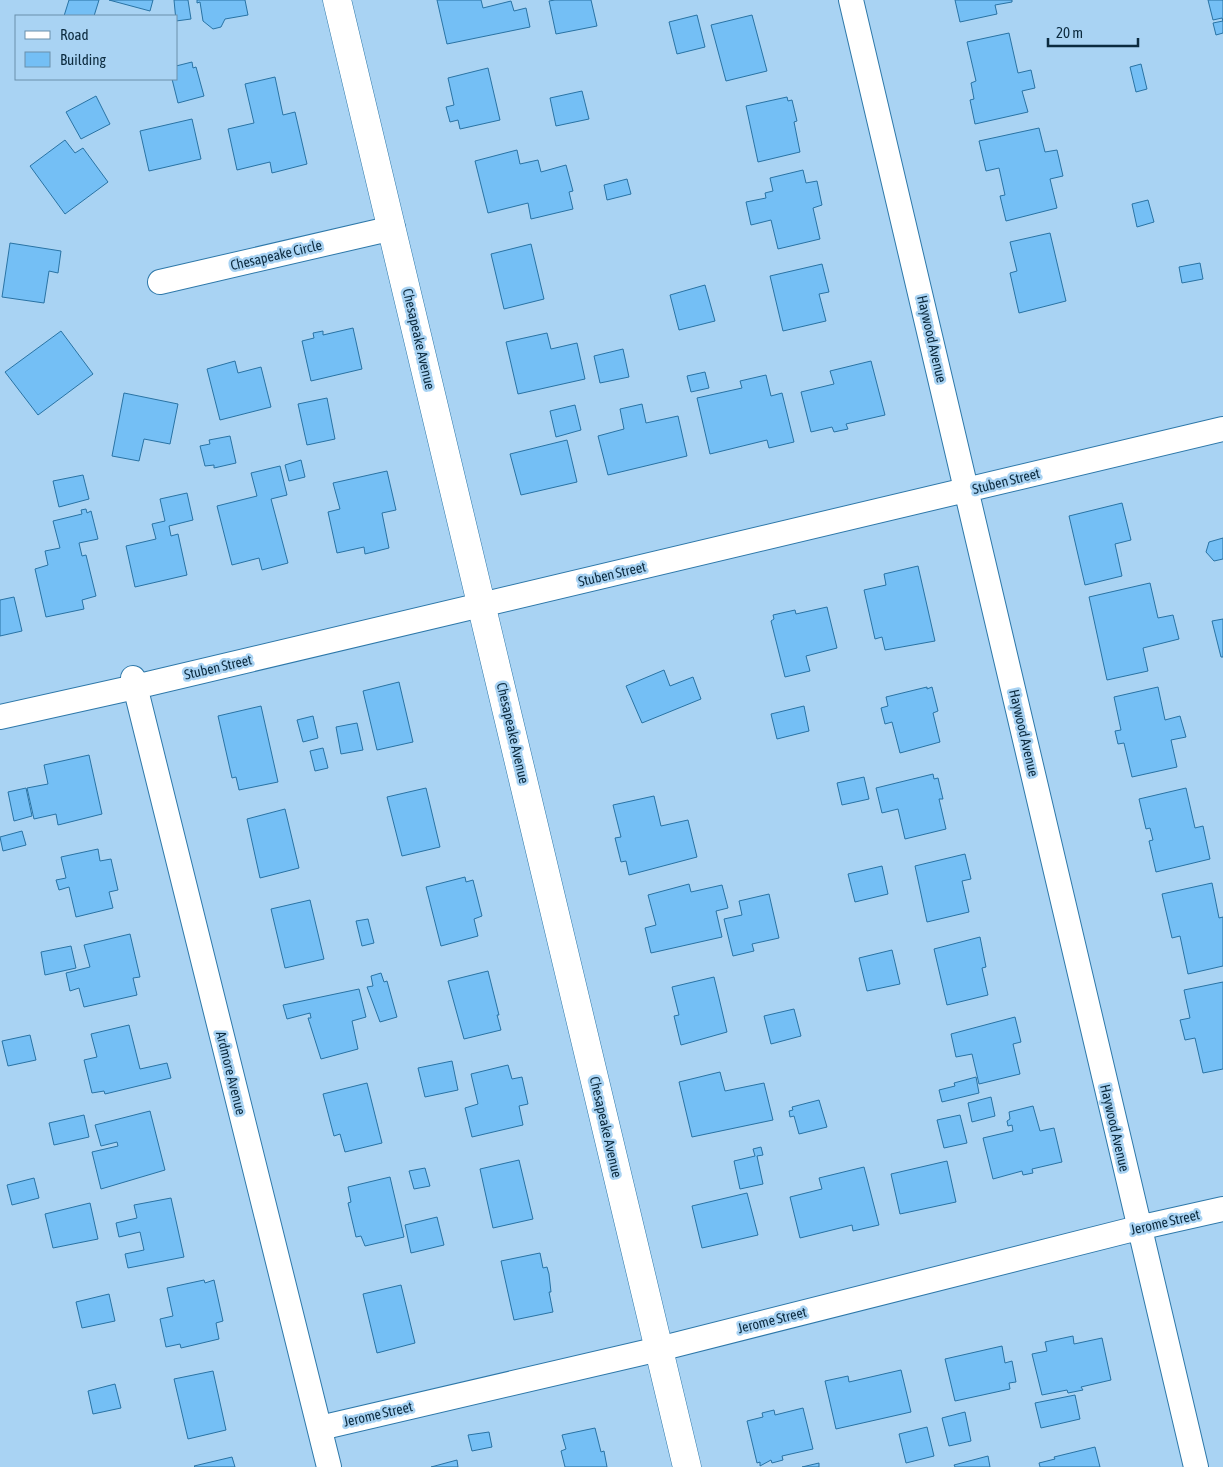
<svg xmlns="http://www.w3.org/2000/svg" width="1223" height="1467" font-family="'Asap Condensed',sans-serif">
	<style>
		.building { fill: #74bff5; stroke: #2973a4 }
		.lines { fill: none; stroke-linecap: round; stroke-linejoin: round }
		.street-casing { stroke: #2e78a9; stroke-width: 26 }
		.secondary-casing { stroke: #2e78a9; stroke-width: 29 }
		.street { stroke: #fff; stroke-width: 24 }
		.secondary { stroke: #fff; stroke-width: 28 }
		.labels { text-anchor: middle; stroke-width: 5; stroke-linejoin: round; paint-order: stroke }
		.street-label { font-size: 14px; fill: #0c2b3f; stroke: #a9d3f3 }
	</style>
	<rect width="100%" height="100%" fill="#a9d3f3"/>
	<path class="building" d="M69 0H99L94 16H64Z
		M109 0H153L150 11Z
		M174 0H188L191 19 176 21Z
		M197 0H245L248 15 225 19 221 27 213 29 203 21 200 2 197 3Z
		M437 0H481L483 8 511 1 514 11 526 8 530 27 447 44Z
		M555 0H591L597 26 556 34 549 1Z
		M955 0H1012V2L995 5 997 14 960 22Z
		M1208 0H1223V33L1216 35 1213 23 1223 21 1222 18 1213 20Z
		M697 15 705 47 677 54 669 22Z
		M752 15 767 71 726 81 711 25Z
		M1009 33 1018 73 1031 70 1035 88 1022 91 1028 112 975 124 970 100 974 99 971 83 976 81 967 42Z
		M192 62 193 68 196 67 204 96 178 103 172 79H176V66Z
		M1141 64 1147 89 1136 92 1130 67Z
		M488 68 500 120 460 129 458 120 450 122 446 107 454 105 448 78Z
		M275 77 283 115 295 112 307 164 272 173 270 162 237 170 228 129 254 123 245 84Z
		M582 91 589 119 556 126 550 98Z
		M96 96 110 124 81 139 66 112Z
		M787 97 788 101 792 100 797 121 794 122 800 152 758 162 746 106Z
		M192 119 201 159 149 171 140 131Z
		M1039 128 1045 152 1057 150 1063 176 1050 179 1057 208 1006 221 1000 196 1005 195 999 168 986 171 979 141Z
		M65 140 75 153 83 148 108 182 65 214 30 166Z
		M517 150 520 164 538 160 541 172 566 165 573 191 569 192 573 209 531 219 528 203 488 213 475 161Z
		M803 170 806 183 817 181 822 205 813 208 820 239 778 249 771 220 751 225 746 202 766 198 765 193 773 191 770 178Z
		M627 179 631 194 607 200 604 185Z
		M1148 200 1154 222 1137 227 1132 204Z
		M1050 233 1066 301 1019 313 1010 273 1017 271 1010 242Z
		M10 243 61 251 58 273 49 271 44 303 2 297Z
		M531 244 544 299 504 309 491 254Z
		M1200 263 1203 279 1182 283 1179 267Z
		M822 264 829 292 819 294 826 321 783 331 770 276Z
		M705 285 715 321 679 330 670 295Z
		M353 328 362 369 311 381 302 341 314 338 313 333 323 331V335Z
		M61 331 93 374 38 415 5 372Z
		M547 333 551 349 577 343 585 379 518 394 506 342Z
		M623 349 629 377 600 383 594 356Z
		M235 361 238 373 261 367 271 407 220 420 207 369Z
		M871 361 885 415 846 424 848 429 834 432 832 427 811 432 801 392 834 384 830 371Z
		M705 372 709 388 691 392 687 376Z
		M766 375 771 396 782 393 794 442 769 448 767 440 710 454 697 398 742 388 740 381Z
		M124 393 178 404 170 444 144 439 139 461 112 456Z
		M327 398 335 439 307 445 298 404Z
		M642 404 646 423 678 416 687 456 608 475 598 436 624 429 620 409Z
		M575 405 581 430 556 437 550 411Z
		M230 436 236 463 214 468V465L205 466 200 446 210 444 209 440Z
		M567 440 577 482 521 495 510 454Z
		M301 460 305 477 289 481 285 465Z
		M280 466 287 495 271 499 288 563 262 570 259 558 232 565 217 506 257 496 251 473Z
		M387 471 396 510 382 513 389 548 365 554 364 547 337 553 328 512 340 509 333 483Z
		M83 475 89 499 59 507 53 481Z
		M187 493 193 520 169 526 171 536 178 534 187 575 135 587 126 546 156 539 152 524 165 521 160 499Z
		M1122 503 1131 540 1115 544 1122 576 1085 585 1069 516Z
		M86 509 87 513 91 511 98 539 79 543 82 556 86 555 96 596 82 600 84 609 46 617 35 569 48 565 45 551 60 548 53 521 82 514 81 510Z
		M1223 538V559L1214 561 1206 552 1209 542Z
		M918 566 935 641 885 650 882 637 875 639 864 590 886 585 884 574Z
		M1150 583 1158 618 1173 615 1179 639 1143 648 1148 671 1107 680 1089 597Z
		M14 597 22 631 0 636V600Z
		M827 607 837 648 806 656 810 671 785 677 771 621 774 619 773 615 795 610 796 614Z
		M1223 619V657H1221L1212 621Z
		M664 670 670 686 693 677 701 699 642 723 626 686Z
		M399 682 413 742 377 750 363 691Z
		M927 687V689L932 687 938 711 933 713 940 742 900 753 892 722 885 724 881 708 888 706 886 697Z
		M1158 687 1165 720 1180 716 1186 737 1171 740 1177 767 1132 777 1124 743 1118 744 1115 731 1121 730 1114 697Z
		M261 706 278 782 239 790 236 777 232 778 218 716Z
		M804 706 809 731 777 739 771 714Z
		M313 716 318 738 303 742 297 720Z
		M357 723 363 750 341 754 336 727Z
		M323 748 328 768 315 771 310 751Z
		M89 755 102 814 58 825 56 814 34 819 27 788 48 784 44 765Z
		M933 774 934 779 938 778 943 799H939L946 829 905 839 898 809 882 813 876 788Z
		M864 777 869 799 842 805 837 783Z
		M26 788 32 816 14 821 8 792Z
		M426 788 440 847 402 856 387 797Z
		M1186 788 1195 828 1203 826 1210 859 1156 872 1149 841 1153 840 1150 828 1146 829 1139 799Z
		M654 796 661 826 688 820 697 857 629 875 626 861 621 862 615 838 621 837 613 805Z
		M285 809 299 868 260 878 247 819Z
		M22 831 26 845 3 851 0 837Z
		M98 849 100 861 111 859 118 890 109 892 113 908 76 917 69 887 59 890 56 880 66 878 61 857Z
		M965 854 971 879 962 881 969 912 927 922 915 866Z
		M882 866 888 894 855 902 848 874Z
		M465 877 466 882 473 880 482 916 474 919 478 936 441 946 426 887Z
		M1212 883 1219 918 1223 917V966L1188 974 1180 936 1172 938 1162 894Z
		M689 884 691 892 722 885 728 908 716 911 722 937 651 953 645 928 656 925 648 895Z
		M769 894 779 938 752 944 754 951 733 956 724 919 742 915 739 901Z
		M310 900 324 959 285 968 271 909Z
		M368 919 374 943 362 946 356 921Z
		M130 934 140 977 133 978 137 995 84 1007 79 988 70 991 66 973 90 967 84 945Z
		M980 937 986 967 982 968 988 995 947 1005 934 949Z
		M71 946 76 968 45 975 41 952Z
		M892 950 900 984 867 991 859 958Z
		M488 971 499 1015H497L501 1030 464 1039 448 981Z
		M381 973 384 982 387 981 397 1017 380 1022 367 987 373 986 371 976Z
		M714 977 727 1032 681 1045 674 1016 679 1015 672 987Z
		M1223 982V1069L1203 1073 1195 1038 1185 1040 1180 1020 1190 1018 1184 990Z
		M359 989 366 1017 352 1021 358 1049 321 1059 308 1018H311L310 1013 287 1019 283 1005Z
		M794 1009 801 1036 771 1044 764 1016Z
		M1015 1017 1021 1042 1013 1044 1020 1074 979 1084 972 1054 956 1057 951 1034Z
		M129 1025 140 1069 167 1063 171 1078 105 1094 104 1091 92 1093 84 1060 97 1057 91 1034Z
		M30 1035 36 1060 8 1066 2 1041Z
		M452 1061 458 1090 425 1097 418 1068Z
		M508 1065 512 1079 522 1077 528 1104 519 1106 523 1125 472 1137 465 1108 478 1104 471 1074Z
		M720 1072 725 1091 764 1083 773 1120 692 1137 679 1082Z
		M976 1077 979 1093 942 1102 939 1090 955 1086 954 1083Z
		M367 1083 382 1143 345 1152 340 1134 334 1136 323 1094Z
		M991 1097 995 1116 972 1122 968 1103Z
		M819 1100 827 1127 799 1134 794 1116 790 1117 789 1111 793 1110 792 1107Z
		M1033 1106 1040 1131 1054 1128 1062 1162 1032 1169 1033 1173 1023 1175 1022 1171 993 1179 983 1138 1013 1131 1012 1125 1008 1126 1007 1121 1010 1119 1009 1112Z
		M150 1111 165 1170 101 1189 92 1152 118 1146 117 1142 101 1146 95 1125Z
		M84 1115 89 1137 54 1145 49 1123Z
		M960 1115 967 1143 944 1148 937 1120Z
		M761 1147 763 1155 757 1156 763 1184 740 1189 734 1161 755 1156 753 1149Z
		M519 1160 533 1219 493 1228 480 1169Z
		M947 1161 956 1202 900 1214 891 1174Z
		M864 1167 879 1225 853 1231 852 1225 800 1238 790 1197 822 1189 819 1178Z
		M425 1168 430 1186 414 1189 409 1171Z
		M390 1177 404 1237 365 1246 361 1236 356 1237 348 1203 351 1202 348 1187Z
		M34 1178 39 1198 12 1205 7 1185Z
		M747 1193 758 1235 702 1248 692 1206Z
		M171 1198 184 1257 128 1268 125 1254 144 1250 140 1232 119 1237 116 1223 137 1218 134 1205Z
		M90 1203 98 1239 53 1248 45 1214Z
		M437 1217 444 1245 411 1253 405 1225Z
		M540 1253 543 1268 547 1267 549 1274 551 1292H549L553 1312 514 1320 501 1261Z
		M204 1280 205 1283 214 1280 223 1321 216 1323 219 1339 181 1348 180 1344 166 1347 160 1319 173 1316 167 1288Z
		M401 1285 415 1343 377 1353 363 1294Z
		M109 1294 115 1321 82 1328 76 1302Z
		M1073 1336 1074 1344 1102 1338 1111 1380 1081 1387 1083 1390 1068 1393 1067 1390 1042 1395 1032 1354 1047 1351 1045 1342Z
		M1002 1346 1005 1363 1012 1361 1016 1382 1009 1383 1010 1389 955 1401 945 1359Z
		M901 1370 911 1412 836 1429 825 1381 848 1376 849 1382Z
		M213 1371 226 1430 188 1439 174 1379Z
		M115 1384 121 1408 93 1414 88 1391Z
		M1075 1395 1080 1419 1041 1428 1035 1403Z
		M803 1408 813 1449 782 1456 783 1460 772 1463 771 1460 760 1466V1462L757 1463 747 1421 763 1417 762 1413 774 1410 775 1415Z
		M965 1412 971 1441 949 1446 942 1418Z
		M927 1427 934 1456 906 1463 899 1434Z
		M595 1428 601 1452 604 1451 607 1467H565L561 1451 566 1449 562 1435Z
		M489 1432 492 1447 472 1451 468 1435Z
		M1095 1447 1100 1467H1040L1039 1463 1055 1459 1054 1457Z
		M988 1456 990 1467H955L954 1465Z
		M232 1457 235 1467H195L194 1466Z
		M457 1460 458 1467H431Z
		M819 1463V1467H802Z"/>
	<g class="lines">
		<defs>
			<path id="street" d="M851 0C968 489 1078 979 1196 1467
				M160 282 393 228
				M133 678 329 1467
				M0 717 135 687 1223 429
				M320 1428 659 1349 1138 1228 1223 1209"/>
			<path id="secondary" d="M337 0 687 1467"/>
		</defs>
		<use href="#street" class="street-casing"/>
		<use href="#secondary" class="secondary-casing"/>
		<use href="#street" class="street"/>
		<use href="#secondary" class="secondary"/>
	</g>
	<g class="labels">
		<g class="street-label">
			<text transform="translate(276 255) rotate(-13)" y="5">Chesapeake Circle</text>
			<text transform="translate(419 339) rotate(77)" y="5">Chesapeake Avenue</text>
			<text transform="translate(932 339) rotate(77)" y="5">Haywood Avenue</text>
			<text transform="translate(1006 481) rotate(-14)" y="5">Stuben Street</text>
			<text transform="translate(612 574) rotate(-13)" y="5">Stuben Street</text>
			<text transform="translate(218 667) rotate(-13)" y="5">Stuben Street</text>
			<text transform="translate(513 733) rotate(77)" y="5">Chesapeake Avenue</text>
			<text transform="translate(1024 733) rotate(77)" y="5">Haywood Avenue</text>
			<text transform="translate(231 1073) rotate(76)" y="5">Ardmore Avenue</text>
			<text transform="translate(606 1127) rotate(77)" y="5">Chesapeake Avenue</text>
			<text transform="translate(1115 1128) rotate(77)" y="5">Haywood Avenue</text>
			<text transform="translate(1165 1222) rotate(-13)" y="5">Jerome Street</text>
			<text transform="translate(772 1320) rotate(-14)" y="5">Jerome Street</text>
			<text transform="translate(378 1414) rotate(-13)" y="5">Jerome Street</text>
		</g>
	</g>
	<rect x="15" y="15" width="162" height="65" fill="#a9d3f3" stroke="#6a90ab"/>
	<rect x="25" y="31" width="25" height="8" fill="#ffffff" stroke="#6a90ab"/>
	<text x="60" y="40" font-size="15" fill="#0c2b3f">Road</text>
	<rect x="25" y="52" width="25" height="15" fill="#74bff5" stroke="#6a90ab"/>
	<text x="60" y="65" font-size="15" fill="#0c2b3f">Building</text>
	<path d="M1048 38v8h90v-8" fill="none" stroke="#0c2b3f" stroke-width="2.5"/>
	<text x="1056" y="38" font-size="15" fill="#0c2b3f" stroke="#a9d3f3" stroke-width="4" paint-order="stroke">20 m</text>
</svg>
